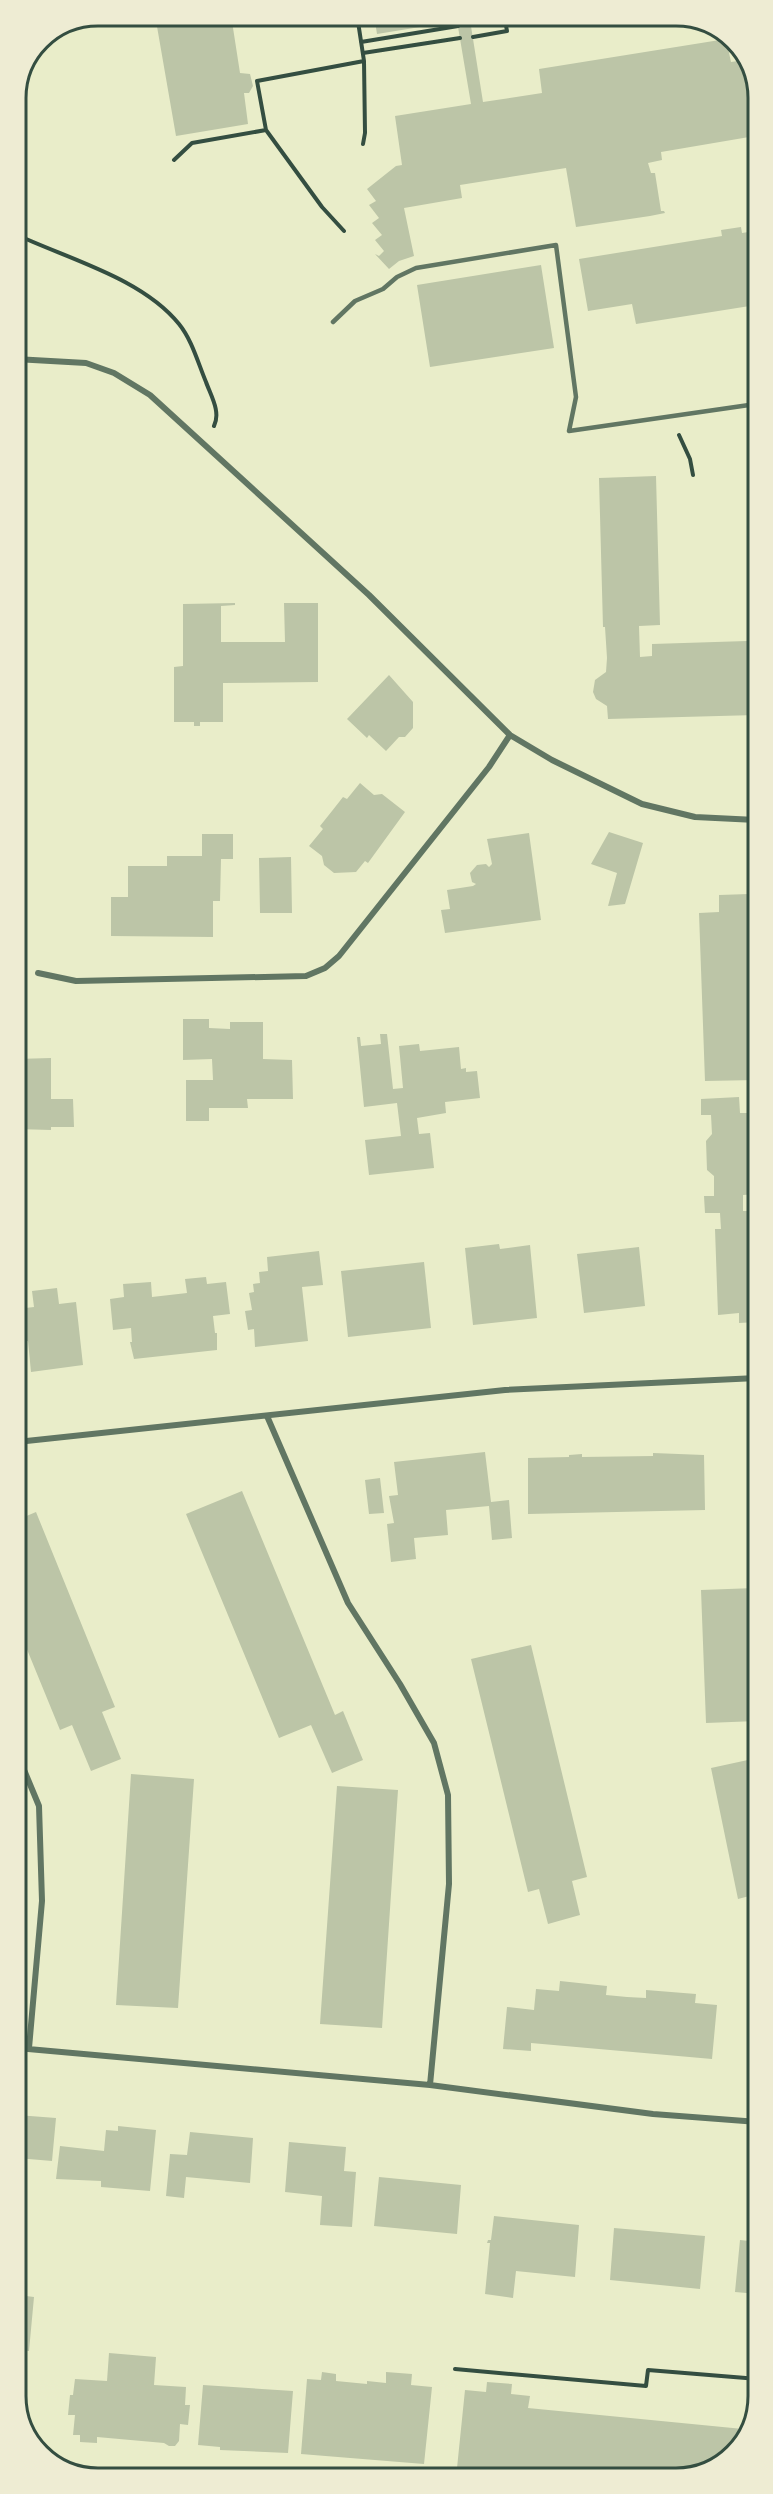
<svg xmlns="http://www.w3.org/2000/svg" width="773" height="2494" font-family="'IBM Plex Sans',sans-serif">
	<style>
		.building { fill: #bcc5a7 }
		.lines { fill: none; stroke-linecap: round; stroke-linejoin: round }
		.path { stroke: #344e41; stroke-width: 4 }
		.service { stroke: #617663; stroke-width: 4.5 }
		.minor { stroke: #617663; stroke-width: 6 }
		.rim { fill: none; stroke: #344e41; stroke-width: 3 }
	</style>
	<rect width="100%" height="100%" fill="#e9edc9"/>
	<path class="building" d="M155 15H231L240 73 250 74 253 86 249 93H244L248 124 176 136Z
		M374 15H488L470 20 483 102 542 93 539 69 726 39 731 62 745 60 755 77V136L661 152 662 160 648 163 651 173H655L661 211H664L665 213 650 216 576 227 566 168 460 185 462 198 404 208 414 256 399 261 389 269 375 254 379 256 384 251 375 240 382 235 372 223 379 218 369 205 376 201 367 189 396 166 402 165 395 116 471 104 457 21 377 34Z
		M741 227 742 233 755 231 756 305 636 324 632 304 588 311 579 259 722 236 721 230Z
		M541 265 554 348 430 367 417 285Z
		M656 476 660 625 639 626 640 657 652 656V644L747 641V654H756V715L608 719 607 706 596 699 593 692 595 680 606 672 607 658 605 627H603L599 478Z
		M235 603V605L221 606V642H285L284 603H318V682L223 683V722H200V726H194V722H174V667L183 666V604Z
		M389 675 413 702V728L405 737H399L386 751 369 735 367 738 347 719Z
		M360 783 374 795 382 794 405 812 368 863 365 861 356 872 334 873 324 865 322 856 309 846 323 829 320 826 332 811 343 797 347 799Z
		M609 832 643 843 625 904 608 906 617 873 591 864Z
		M529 833 541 920 445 933 441 910 450 909 447 890 473 886 476 884 472 882 470 873 477 865 486 864 489 867 492 864 487 839Z
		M202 834H233V859H221L220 901H213V937L111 936V897H128V866H167V856H202Z
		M291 857 292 913H260L259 858Z
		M749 894 750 911H756V1080L705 1081 699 913 719 912V895Z
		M183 1019H209V1028L230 1029V1022H263V1059L292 1060 293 1099H247L248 1108H209V1121H186V1080H213L212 1059 183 1060Z
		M380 1034H387L393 1089 403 1088 399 1046 419 1044 420 1051 459 1047 461 1069 466 1068V1072L477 1071 480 1098 445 1102 446 1113 417 1118 419 1134 430 1133 434 1168 369 1175 365 1140 401 1136 397 1103 364 1107 357 1037H360L361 1046 381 1044Z
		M51 1058V1099H73L74 1127H51V1130L16 1129V1059Z
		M739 1097 740 1113H756L757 1194 743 1195V1211H753L754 1228H757V1322L739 1323V1313L718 1315 715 1229H721L720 1213H705L704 1196H714V1176L707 1170 706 1141 712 1134 711 1115H701V1099Z
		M499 1244 500 1249 530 1245 537 1318 473 1325 465 1248Z
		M639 1247 645 1306 584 1313 577 1254Z
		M319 1251 323 1285 302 1287 308 1341 255 1347 254 1329 248 1330 245 1311 252 1310 249 1293 254 1292 253 1284 260 1283 259 1272 268 1271 267 1257Z
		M424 1262 431 1328 348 1337 341 1271Z
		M206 1277 207 1284 226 1282 230 1314 213 1316 215 1333H217V1350L134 1359 130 1342H132L131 1328 113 1330 110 1299 124 1297 123 1284 151 1282 152 1297 187 1293 185 1279Z
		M57 1288 59 1304 76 1302 83 1365 31 1372 28 1341 18 1342 17 1309 34 1307 32 1291Z
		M485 1452 491 1502 509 1500 512 1538 492 1540 489 1506 446 1510 448 1535 414 1538 416 1559 391 1562 387 1524 394 1523 389 1496 398 1495 394 1462Z
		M653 1453 704 1455 705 1510 528 1514V1458L569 1457V1455L582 1454V1457L653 1456Z
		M380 1478 384 1513 369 1514 365 1480Z
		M242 1491 335 1715 343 1711 363 1760 332 1773 311 1725 279 1738 186 1514Z
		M36 1512 115 1707 102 1712 121 1759 91 1771 72 1725 60 1730 17 1625V1520Z
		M755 1588 757 1721 706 1723 701 1590Z
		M531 1645 587 1877 572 1881 580 1915 548 1924 539 1889 528 1892 471 1659Z
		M757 1758V1894L738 1899 711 1768Z
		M131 1774 194 1779 178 2008 116 2005Z
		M337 1786 398 1790 382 2028 320 2024Z
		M560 1981 607 1986 606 1995 627 1997 646 1998V1990L696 1994 695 2003 717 2005 712 2059 531 2043V2051L503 2049 507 2007 534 2010 536 1989 559 1991Z
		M17 2115 56 2118 52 2161 17 2158Z
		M118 2126 156 2130 150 2191 101 2187V2181L56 2179 60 2146 104 2151 106 2130 118 2131Z
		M190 2132 253 2138 250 2183 186 2177 184 2198 166 2196 170 2154 187 2155Z
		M289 2142 346 2147 344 2171 356 2172 352 2227 320 2225 322 2196 285 2192Z
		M379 2177 461 2185 457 2234 374 2226Z
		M494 2216 579 2225 575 2277 516 2271 513 2298 485 2294 490 2243H487L488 2240H491Z
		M614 2228 705 2236 700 2289 610 2280Z
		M740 2240 758 2242V2294L735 2292Z
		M18 2295 34 2297 29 2351 18 2350Z
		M109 2353 156 2357 154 2385 186 2387 185 2405H190L188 2425 180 2424 179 2441 175 2446H169L164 2443 97 2437V2443L80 2442V2435H73L75 2415H68L70 2395H73L75 2379 107 2381Z
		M322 2372 336 2374V2381L367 2384V2381L386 2383V2372L412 2374 411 2385 432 2387 424 2464 301 2454 307 2379 321 2380Z
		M487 2382 512 2384 511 2394 530 2396 528 2408 743 2429 741 2446 696 2476 562 2477 457 2468 465 2390 486 2392Z
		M203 2385 293 2391 288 2453 220 2450V2447L198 2445Z"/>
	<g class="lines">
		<path class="path" d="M357 15 364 61 365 133 363 144
			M94 16 127 23
			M504 19 529 15
			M473 37 507 31 504 15
			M361 42 458 26
			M363 53 460 38
			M174 160 192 143 266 130
			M344 231 322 207 266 130 257 81 364 61
			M15 234C68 259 142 278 179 324 192 340 198 363 206 382 211 396 221 412 214 426
			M679 435 690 459 693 475
			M455 2369 646 2386 648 2370 758 2379"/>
		<path class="service" d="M333 322 355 301 383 289 397 277 416 268 556 245 576 397 569 431 756 404"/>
		<path class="minor" d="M15 359 86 363 114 373 150 395 369 595 510 735 552 760 642 804 695 817 756 820
			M38 973 76 981 306 976 325 968 339 956 489 767 510 735
			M267 1416 348 1603 400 1684 434 1743 448 1795 449 1884 430 2085
			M17 1442 505 1390 757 1378
			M17 1753 39 1806 42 1901 29 2048
			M17 2048 430 2085 653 2114 758 2122"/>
	</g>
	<path d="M0 0H773V2494H0ZM98 26H676A72 72 0 0 1 748 98V2396A72 72 0 0 1 676 2468H98A72 72 0 0 1 26 2396V98A72 72 0 0 1 98 26Z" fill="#eeecd3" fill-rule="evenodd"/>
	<path class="rim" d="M98 26H676A72 72 0 0 1 748 98V2396A72 72 0 0 1 676 2468H98A72 72 0 0 1 26 2396V98A72 72 0 0 1 98 26Z"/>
</svg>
